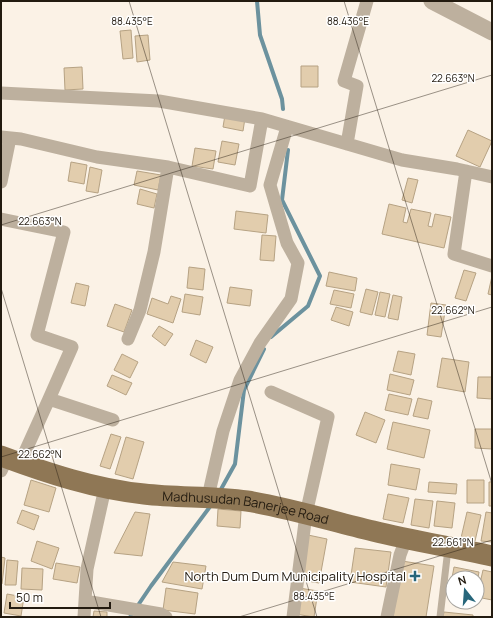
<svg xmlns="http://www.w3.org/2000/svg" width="493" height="618" font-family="Manrope,sans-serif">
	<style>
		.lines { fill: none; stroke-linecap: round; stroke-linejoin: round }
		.stream { stroke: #6c929e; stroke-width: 4 }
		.building { fill: #e2cdad; stroke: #b6a283 }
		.service { stroke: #bdb09e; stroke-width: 7 }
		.minor { stroke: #bdb09e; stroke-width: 13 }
		.tertiary { stroke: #bdb09e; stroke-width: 17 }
		.primary { stroke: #8f7755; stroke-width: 21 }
		.ticks { fill: none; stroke: #231b10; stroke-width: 1; stroke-opacity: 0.45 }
		.poi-dot { fill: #27667b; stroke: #fff; stroke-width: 1.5 }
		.labels { text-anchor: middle; stroke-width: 3; stroke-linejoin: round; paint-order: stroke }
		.street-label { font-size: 13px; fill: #231b10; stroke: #fff }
		.poi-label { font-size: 13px; fill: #231b10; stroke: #fff; text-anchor: end }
		.ticks-label { font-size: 10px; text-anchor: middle; fill: #231b10; stroke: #fff; stroke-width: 3; stroke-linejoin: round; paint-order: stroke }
	</style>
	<rect width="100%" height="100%" fill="#fbf2e6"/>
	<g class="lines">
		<path class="stream" d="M257 1 260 35 282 99 283 109
			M271 337 308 306 320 276 282 200 288 150
			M220 491 235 464 244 390 264 349
			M130 617 151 586 212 504"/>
	</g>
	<path class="building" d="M131 30 133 58 123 59 120 31Z
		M148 35 150 60 137 62 135 36Z
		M301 66H318V87H301Z
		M82 67 83 89 65 90 64 68Z
		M225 115 245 118 243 131 223 127Z
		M468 130 492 141 480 167 456 156Z
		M222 141 239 144 235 165 218 162Z
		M195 148 216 151 213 169 192 166Z
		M71 162 87 165 84 184 68 181Z
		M90 167 102 170 98 193 86 191Z
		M137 171 161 175 158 190 134 185Z
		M408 178 418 180 412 203 402 200Z
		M140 189 157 194 154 208 137 204Z
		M389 204 406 208 403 222 407 223 411 209 431 213 428 226 432 227 435 214 451 217 444 248 382 234Z
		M236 211 268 215 266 233 234 229Z
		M262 235 276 236 274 261 260 260Z
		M189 267 205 269 203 290 187 288Z
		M464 270 476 273 466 301 455 298Z
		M329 272 357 278 355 291 326 286Z
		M492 276V295L488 294Z
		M76 283 89 286 85 306 71 303Z
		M230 287 252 290 250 306 227 303Z
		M366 289 378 292 372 315 360 312Z
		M334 290 354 294 351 308 330 304Z
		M380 292 390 294 385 317 375 315Z
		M185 294 203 297 200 315 182 312Z
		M393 295 402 297 398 320 388 318Z
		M171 296 181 299 173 323 147 314 152 298 168 304Z
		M431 303 446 305 441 337 427 335Z
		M115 304 132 310 124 332 107 326Z
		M336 307 353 312 349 326 331 320Z
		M159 326 173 334 165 346 152 336Z
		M196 340 213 347 206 363 190 355Z
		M398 351 415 354 411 375 393 371Z
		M122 354 138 362 130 378 114 370Z
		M442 358 469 362 465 392 437 387Z
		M390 374 414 380 410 395 387 390Z
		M112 375 132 383 126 395 107 386Z
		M478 377H492V399L477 398Z
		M389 394 412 399 408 415 385 410Z
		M418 398 432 401 428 419 413 416Z
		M365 412 385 420 376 443 356 435Z
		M393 422 430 430 424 458 387 449Z
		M475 429H492V449L475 448Z
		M111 434 121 437 110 469 100 466Z
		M126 437 144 442 133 479 115 474Z
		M391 464 420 469 416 490 388 485Z
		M31 480 56 488 49 512 24 505Z
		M467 480H484V503H467Z
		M429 482 457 484 456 494 428 492Z
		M489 482H492V506H489Z
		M388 494 409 498 403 523 383 519Z
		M415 499 433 501 429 528 411 525Z
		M437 501 455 503 452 528 434 526Z
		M218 509 241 511 240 528 217 526Z
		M22 510 39 516 34 530 17 523Z
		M135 512 150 514 142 556 114 553Z
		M467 512 481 515 475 541 461 538Z
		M486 512 492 513V542L481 541Z
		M308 535 327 539 319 583 301 580Z
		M37 541 59 548 52 569 31 561Z
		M355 548 391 552 386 587 350 582Z
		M1 557 5 558 2 584H1Z
		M7 560 18 561 16 585H5Z
		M402 561 434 566 426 617H393Z
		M173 562 206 566 202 589 162 582Z
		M56 563 80 567 77 583 53 579Z
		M454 567 479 572 477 583V578H453V590L450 589Z
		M22 568 43 569 42 590 21 589Z
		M483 570 492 572V600L477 597Z
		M166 588 198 593 195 614 163 610Z
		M299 588 318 591 314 617 295 614Z
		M7 594 24 597 21 616 4 613Z
		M94 611 107 612V617H93Z
		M444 612 473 615V617H443Z"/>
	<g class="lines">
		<path class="service" d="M440 617 448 549"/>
		<path class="minor" d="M1 93 159 101 262 119
			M1 137 21 139 97 157 168 167 250 186 262 119 402 160 457 169 492 177
			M347 144 357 86 344 81 367 1
			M466 171 454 254 492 266
			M1 182 10 138
			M1 219 64 232 37 335 72 347 49 399 113 420
			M128 339 140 310 154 252 168 167
			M271 392 328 417 306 514 293 617
			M20 463 49 399
			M1 471 7 458
			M208 497 223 431 240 380 260 343 291 299 298 263 287 243 270 185 287 127
			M85 601 161 614 166 617
			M84 617 87 569 105 488
			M387 617 400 555 406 539"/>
		<path class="tertiary" d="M432 1 492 32"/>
		<path class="primary" id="s1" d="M1 456C47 473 95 489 144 494 178 498 213 496 247 501 290 508 331 521 373 531 413 541 452 547 492 556"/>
	</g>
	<path class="ticks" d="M129 1 317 617M344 1 492 484M1 225 492 75M1 288 101 617M1 457 492 307M239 617 492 540"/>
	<path class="poi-dot" d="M413 570h4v4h4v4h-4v4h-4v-4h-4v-4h4z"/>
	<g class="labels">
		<g class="street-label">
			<text dy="5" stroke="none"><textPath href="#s1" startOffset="251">Madhusudan Banerjee Road</textPath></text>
		</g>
		<g class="poi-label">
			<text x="406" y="581">North Dum Dum Municipality Hospital</text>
		</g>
	</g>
	<g class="ticks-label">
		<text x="132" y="25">88.435°E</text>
		<text x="348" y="25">88.436°E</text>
		<text x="453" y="82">22.663°N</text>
		<text x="40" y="225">22.663°N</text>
		<text x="453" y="314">22.662°N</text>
		<text x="40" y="458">22.662°N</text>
		<text x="453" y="546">22.661°N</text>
		<text x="314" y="600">88.435°E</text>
	</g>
	<rect width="493" height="618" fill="none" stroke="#231b10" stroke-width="4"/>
	<g transform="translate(465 590) rotate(343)"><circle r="19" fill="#ffffff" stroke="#a7a49f"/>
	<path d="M0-3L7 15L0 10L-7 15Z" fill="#27667b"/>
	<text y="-6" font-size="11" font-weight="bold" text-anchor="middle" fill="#231b10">N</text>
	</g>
	<path d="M10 602v6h100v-6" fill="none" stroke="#231b10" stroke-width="2"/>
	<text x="16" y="602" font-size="12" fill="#231b10" stroke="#ffffff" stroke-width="3" paint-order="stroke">50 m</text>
</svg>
